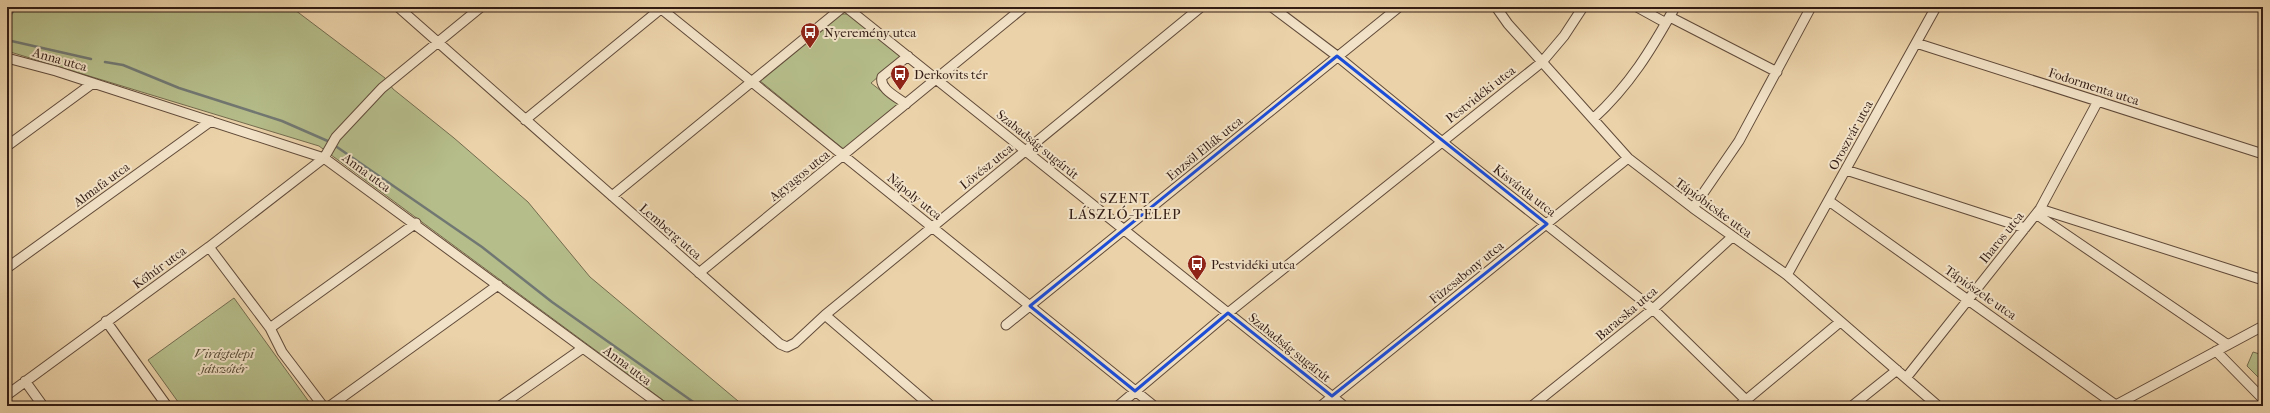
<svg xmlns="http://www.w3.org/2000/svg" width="2270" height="413" font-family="'IM FELL French Canon',serif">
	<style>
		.green { fill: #b5bd8a; stroke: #746c4f }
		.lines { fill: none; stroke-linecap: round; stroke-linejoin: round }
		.stream { stroke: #717873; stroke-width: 2.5 }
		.minor-casing { stroke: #604a39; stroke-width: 11 }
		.minor { stroke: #f2e2c7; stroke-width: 9 }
		.marked { fill: none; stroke: #1d4ed8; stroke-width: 3; stroke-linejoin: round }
		.labels { text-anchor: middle; stroke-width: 4; stroke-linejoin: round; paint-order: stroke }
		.poi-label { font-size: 13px; fill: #321c14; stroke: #f2e2c7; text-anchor: start }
		.street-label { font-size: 13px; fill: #321c14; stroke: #f2e2c7 }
		.park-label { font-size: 13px; font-style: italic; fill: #594c37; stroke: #f2e2c7 }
		.neighbourhood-label { font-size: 14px; letter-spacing: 1px; fill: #321c14; stroke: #f2e2c7 }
	</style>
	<rect width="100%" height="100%" fill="#ebd2a9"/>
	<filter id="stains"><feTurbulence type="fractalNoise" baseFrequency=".005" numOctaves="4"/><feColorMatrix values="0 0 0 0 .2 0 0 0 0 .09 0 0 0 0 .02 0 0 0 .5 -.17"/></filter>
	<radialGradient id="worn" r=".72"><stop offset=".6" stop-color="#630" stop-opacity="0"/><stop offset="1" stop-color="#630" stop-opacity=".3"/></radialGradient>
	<path class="green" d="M7 7H291L385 78 393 89 454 138 528 202 590 277 744 406H671L319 146 7 51Z
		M840 14H849L901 57 871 83 899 105 846 151 759 80Z
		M234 298 312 406H181L148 360Z
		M2253 352 2263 355V382L2247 366Z"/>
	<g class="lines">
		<path class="stream" d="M7 20 16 7
			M7 40 91 59
			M105 62 123 65 179 88 282 121 330 142
			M334 145 482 247 552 302 699 406"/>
		<defs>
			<path id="minor" d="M398 7 780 344 787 347 795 343 825 315 1201 7
				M659 7 1154 406
				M846 7 1344 406
				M1272 7 1337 56 1441 141 1653 309 1752 406
				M1496 7 1508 24 1628 158 1693 208 1787 275 1938 406
				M1637 7 1666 23
				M1670 17 1777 72
				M1916 43 2263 154
				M7 58 56 71 324 158 662 406
				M906 104C897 97 879 89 882 77L908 56
				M1593 119C1630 85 1651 50 1675 7
				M525 120 663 7
				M7 146 93 83
				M1846 170 2025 228
				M612 196 843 7
				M1829 201 2117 406
				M1693 208 1739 141 1811 7
				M2040 209 2263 280
				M2036 214 2228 345
				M209 247 270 328 282 352 323 406
				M7 268 211 121
				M699 273 1024 7
				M1787 275 1936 7
				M825 315 931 406
				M106 321 167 406
				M1006 325 1399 7
				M270 328 416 223
				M2216 351 2263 399
				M1906 378 2040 209 2098 101
				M25 381 43 406
				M7 395 209 247 324 158 336 137 382 88 481 7
				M330 406 498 285
				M500 406 583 348
				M1118 406 1228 313 1542 62 1564 36 1583 7
				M1321 406 1628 158
				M1532 406 1653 309 1732 237
				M1739 406 1840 322
				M1852 406 1897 370
				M2114 406 2263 326"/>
		</defs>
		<use href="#minor" class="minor-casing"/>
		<use href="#minor" class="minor"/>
	</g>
	<path class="marked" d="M1337 56 1547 224 1332 396 1228 313 1135 391 1030 306Z"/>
	<defs>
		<symbol id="bus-pin" viewBox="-11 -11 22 30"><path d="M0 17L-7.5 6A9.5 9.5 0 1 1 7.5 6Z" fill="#8f2418" stroke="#f2e2c7"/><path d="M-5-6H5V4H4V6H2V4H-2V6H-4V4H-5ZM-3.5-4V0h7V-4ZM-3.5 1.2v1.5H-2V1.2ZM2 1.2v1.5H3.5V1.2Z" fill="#fff"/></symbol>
	</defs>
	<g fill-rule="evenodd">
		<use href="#bus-pin" x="799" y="21" width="22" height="30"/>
		<use href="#bus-pin" x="889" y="63" width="22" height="30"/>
		<use href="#bus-pin" x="1186" y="253" width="22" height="30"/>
	</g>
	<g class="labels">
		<g class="poi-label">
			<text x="824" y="37">Nyeremény utca</text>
			<text x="914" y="79">Derkovits tér</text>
			<text x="1211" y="269">Pestvidéki utca</text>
		</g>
		<g class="street-label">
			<text transform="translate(60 59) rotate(16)" y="5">Anna utca</text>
			<text transform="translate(2094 86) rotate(18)" y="5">Fodormenta utca</text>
			<text transform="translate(1480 94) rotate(-38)" y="5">Pestvidéki utca</text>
			<text transform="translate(1850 135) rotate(-61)" y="5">Oroszvár utca</text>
			<text transform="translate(1038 144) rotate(39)" y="5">Szabadság sugárút</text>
			<text transform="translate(1204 148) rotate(-39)" y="5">Enzsöl Ellák utca</text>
			<text transform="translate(986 166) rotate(-39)" y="5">Lövész utca</text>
			<text transform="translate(367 172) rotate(36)" y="5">Anna utca</text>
			<text transform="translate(799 175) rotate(-39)" y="5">Agyagos utca</text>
			<text transform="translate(101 184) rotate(-36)" y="5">Almafa utca</text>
			<text transform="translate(1525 190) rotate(38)" y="5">Kisvárda utca</text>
			<text transform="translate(915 196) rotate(39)" y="5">Nápoly utca</text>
			<text transform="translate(1714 207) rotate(36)" y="5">Tápióbicske utca</text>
			<text transform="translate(671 231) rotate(41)" y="5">Lemberg utca</text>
			<text transform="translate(2001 237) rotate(-51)" y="5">Iharos utca</text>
			<text transform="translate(159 267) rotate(-36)" y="5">Kőhúr utca</text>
			<text transform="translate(1466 272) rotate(-39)" y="5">Füzesabony utca</text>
			<text transform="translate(1981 292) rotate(35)" y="5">Tápiószele utca</text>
			<text transform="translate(1626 313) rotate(-40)" y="5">Baracska utca</text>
			<text transform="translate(1290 347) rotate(39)" y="5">Szabadság sugárút</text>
			<text transform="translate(628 365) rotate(37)" y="5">Anna utca</text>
		</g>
		<g class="park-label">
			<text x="224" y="358">Virágtelepi<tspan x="224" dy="15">játszótér</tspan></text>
		</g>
		<g class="neighbourhood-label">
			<text x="1125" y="203">SZENT<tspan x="1125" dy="16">LÁSZLÓ-TELEP</tspan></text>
		</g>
	</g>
	<rect width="2270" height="413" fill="none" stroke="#ebd2a9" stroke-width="24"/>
	<rect x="8" y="8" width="2254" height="397" fill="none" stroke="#321c14" stroke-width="2"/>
	<rect x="12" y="12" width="2246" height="389" fill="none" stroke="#321c14"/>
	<rect width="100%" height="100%" filter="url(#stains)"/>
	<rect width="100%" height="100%" fill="url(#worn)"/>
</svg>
